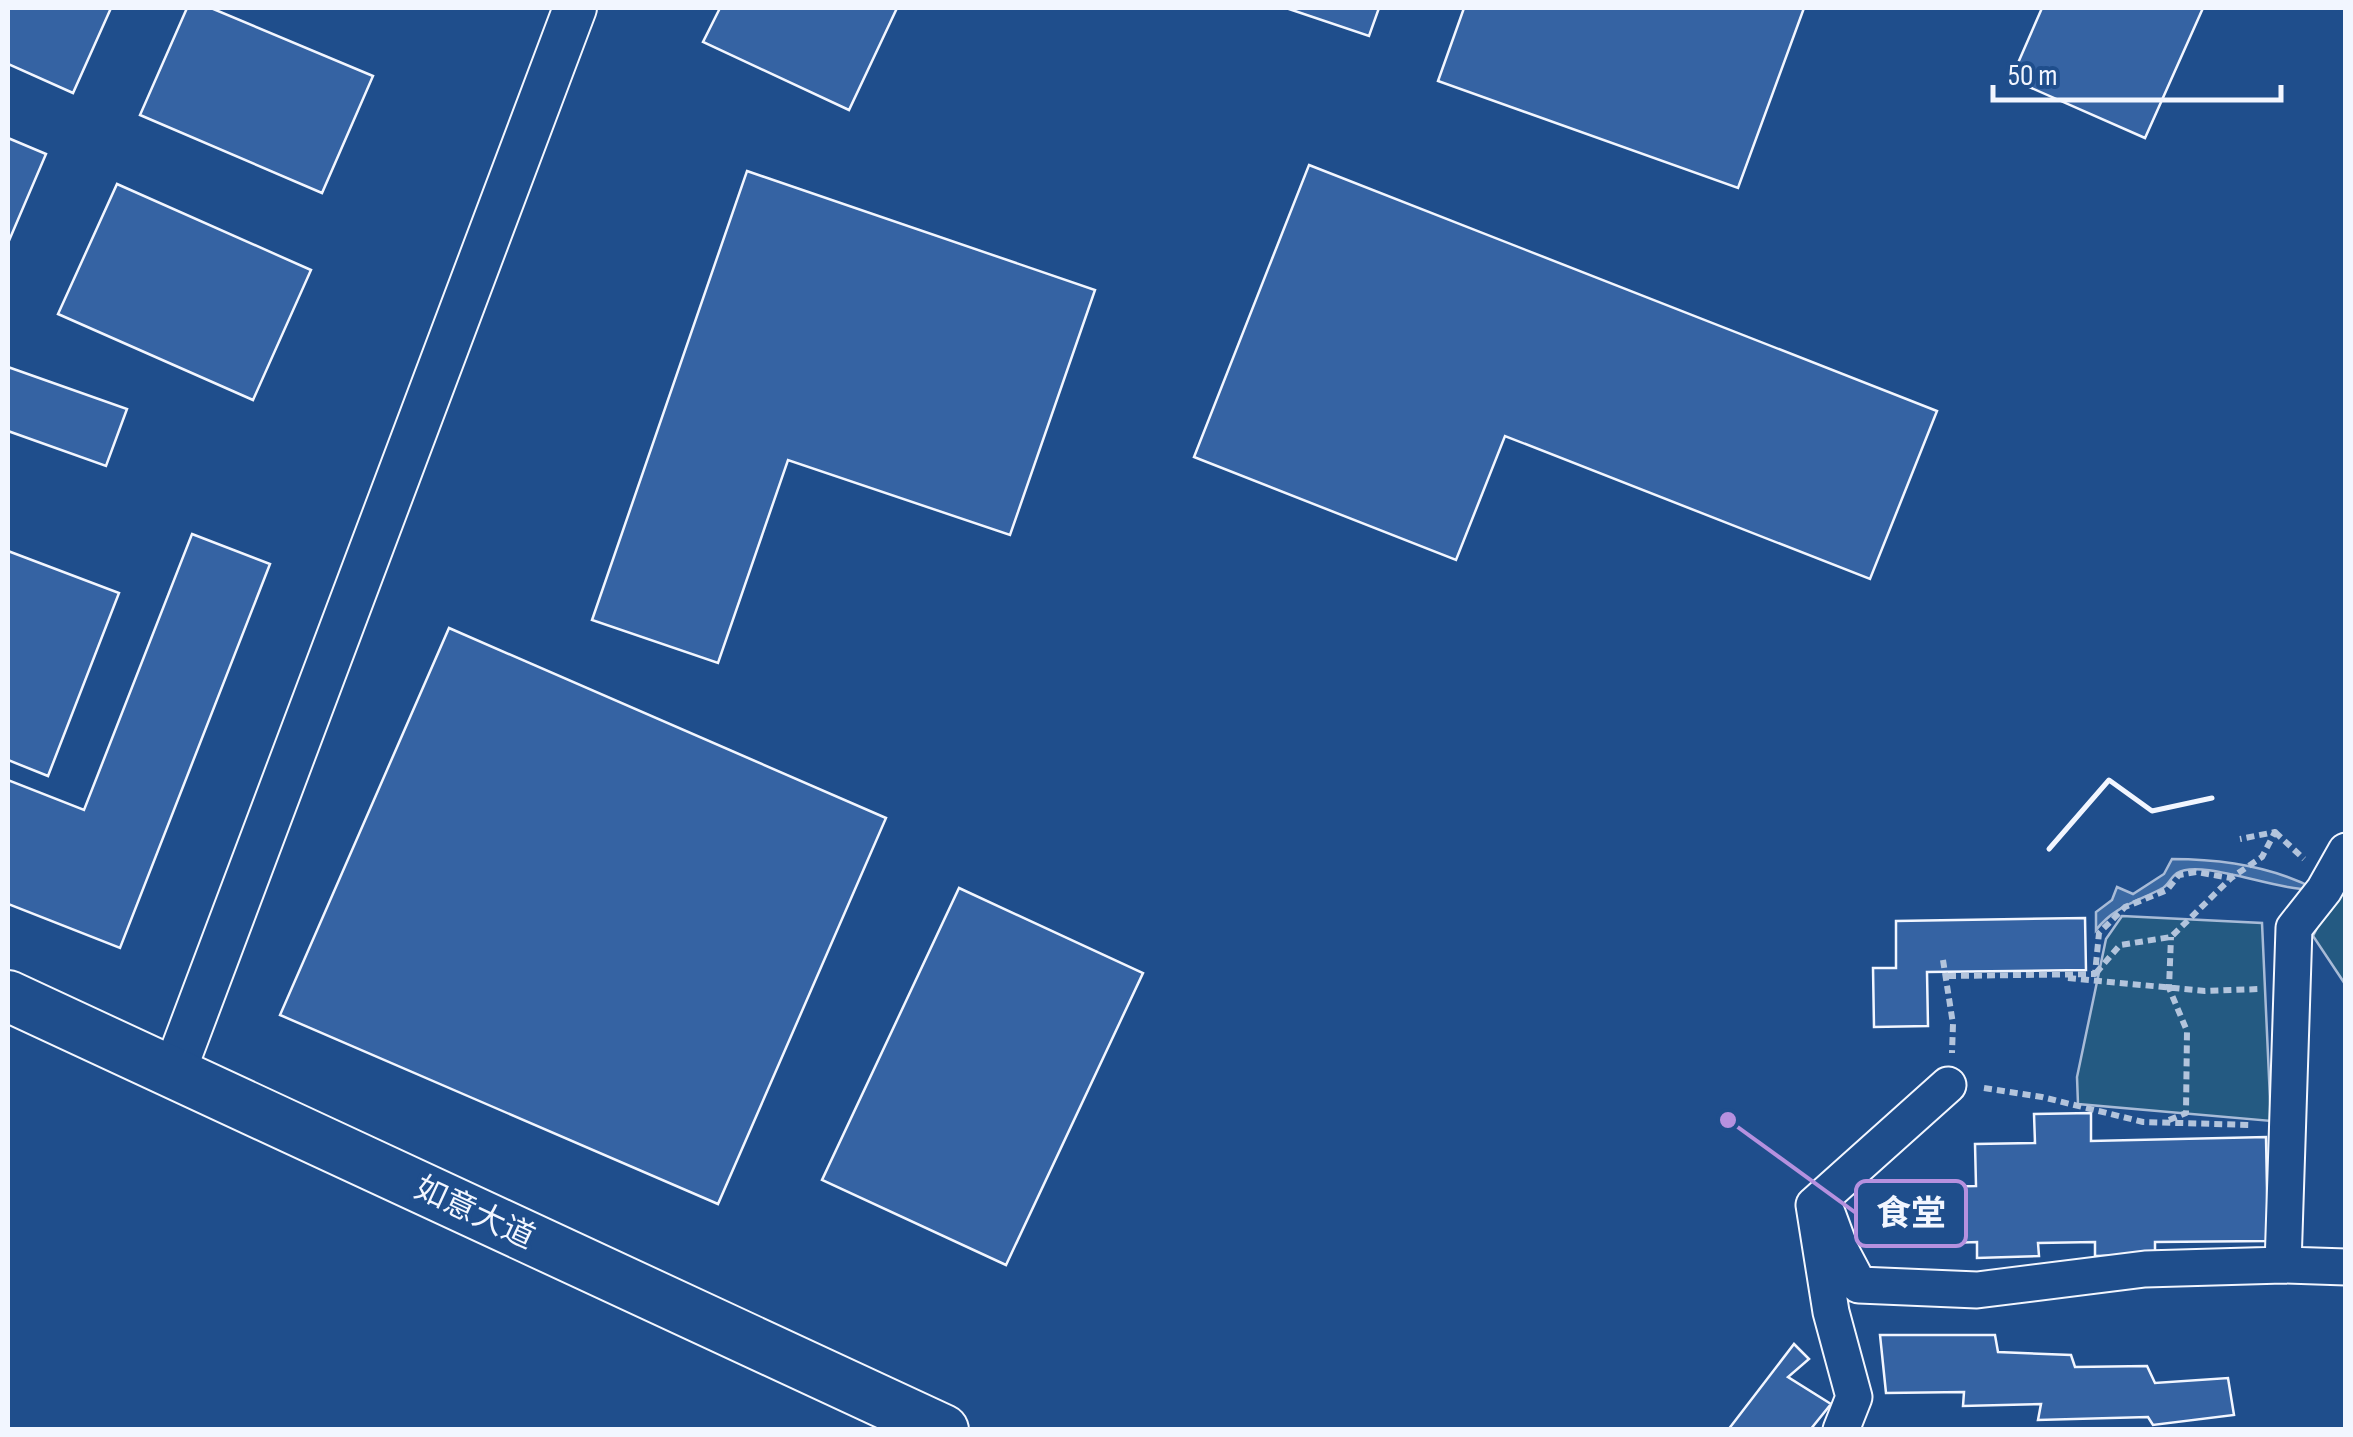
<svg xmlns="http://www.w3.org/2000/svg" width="2353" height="1437" font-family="'Sofia Sans Condensed','Noto Sans SC',sans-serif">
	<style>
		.green { fill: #245a82; stroke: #a8bbd7; stroke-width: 2.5 }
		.water { fill: #3b69a3; stroke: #a8bbd7; stroke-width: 2.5 }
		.building { fill: #3563a3; stroke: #f2f6ff; stroke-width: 2.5 }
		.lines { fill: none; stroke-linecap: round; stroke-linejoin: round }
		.minor-casing { stroke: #f2f6ff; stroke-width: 39 }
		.tertiary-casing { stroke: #f2f6ff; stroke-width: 46 }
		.secondary-casing { stroke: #f2f6ff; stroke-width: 54 }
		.path { stroke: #b3c4dc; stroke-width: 6; stroke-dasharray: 8 5; stroke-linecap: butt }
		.minor { stroke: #1f4e8c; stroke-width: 35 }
		.tertiary { stroke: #1f4e8c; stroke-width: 42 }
		.secondary { stroke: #1f4e8c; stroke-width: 50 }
		.wall { stroke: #f2f6ff; stroke-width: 5 }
		.labels { text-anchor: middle; stroke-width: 8; stroke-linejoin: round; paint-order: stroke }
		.street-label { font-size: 32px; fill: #f2f6ff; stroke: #1f4e8c }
		.leader { fill: none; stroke: #b691df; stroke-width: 4 }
		.callout-dot { fill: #b691df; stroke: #1f4e8c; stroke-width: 4 }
		.callout { fill: #1f4e8c; stroke: #b691df; stroke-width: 4 }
		.callout-label { font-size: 35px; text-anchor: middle; font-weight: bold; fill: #f2f6ff }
	</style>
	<rect width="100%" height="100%" fill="#1f4e8c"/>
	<path class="green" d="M2345 872V984L2313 936Z
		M2122 916 2262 923 2271 1121 2078 1104 2077 1077 2106 939Z"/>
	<path class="water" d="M2172 859C2220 859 2273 867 2315 889 2281 893 2202 858 2177 873 2170 878 2168 886 2161 889 2136 902 2114 907 2096 930V912L2112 900 2117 887 2133 894 2164 874Z"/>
	<path class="building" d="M8 8H111L73 93 8 64Z
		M187 8H211L373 76 322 193 140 115Z
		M720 8H897L849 110 703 42Z
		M1286 8H1379L1369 36Z
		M1464 8H1804L1738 188 1438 81Z
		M2042 8H2203L2145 138 2011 79Z
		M8 138 46 154 8 243Z
		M1309 165 1937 411 1870 579 1505 436 1456 560 1194 457Z
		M747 171 1095 290 1010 535 788 460 718 663 592 620Z
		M117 184 311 270 253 400 58 314Z
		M8 367 127 409 106 466 8 431Z
		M192 534 270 564 120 948 8 904V780L84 810Z
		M8 551 119 593 48 776 8 760Z
		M449 628 886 818 718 1204 280 1015Z
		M959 888 1143 973 1006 1265 822 1180Z
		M2085 918 2086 970 1927 972 1928 1026 1874 1027 1873 968H1896V921Z
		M2091 1113V1141L2266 1137 2268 1241 2155 1242V1255L2095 1256V1242L2038 1243 2039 1256 1977 1258V1242L1922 1244 1921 1187 1976 1186 1975 1144 2035 1143 2034 1114Z
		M1880 1335H1995L1998 1352 2071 1355 2075 1367 2147 1366 2155 1383 2228 1378 2234 1415 2153 1425 2148 1417 2038 1420 2041 1404 1963 1406 1964 1392 1886 1393Z
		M1794 1344 1809 1359 1788 1377 1831 1404 1810 1430H1728Z"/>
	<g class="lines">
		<defs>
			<path id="minor" d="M1814 1205 1948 1085
				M2283 1265 2294 928 2324 890 2346 851
				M1841 1430 1854 1397 1831 1312 1814 1205 1827 1213 1841 1251 1859 1285 1977 1290 2145 1269 2283 1265 2346 1267"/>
			<path id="tertiary" d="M174 1072 575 8"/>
			<path id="secondary" d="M8 996 943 1430"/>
		</defs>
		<use href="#minor" class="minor-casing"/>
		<use href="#tertiary" class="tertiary-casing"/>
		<use href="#secondary" class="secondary-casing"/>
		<path class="path" d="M2275 832 2304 859
			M1943 960 1953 1024 1952 1053
			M2096 973 2120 945 2171 937 2231 878
			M1948 976 2095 974 2099 933 2125 907 2167 890 2179 875 2196 872 2231 878 2262 857 2275 832 2240 839
			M2068 978 2205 991 2260 989
			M1984 1088 2042 1097 2143 1122 2252 1125
			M2169 1120 2186 1113 2187 1031 2169 988 2171 937"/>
		<use href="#minor" class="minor"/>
		<use href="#tertiary" class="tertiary"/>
		<use href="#secondary" class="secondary"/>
		<path class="wall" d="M2049 849 2109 780 2152 811 2212 798"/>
	</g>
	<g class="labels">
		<g class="street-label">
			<text transform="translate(475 1212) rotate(25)" y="11">如意大道</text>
		</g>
	</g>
	<path class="leader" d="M1728 1120L1856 1213"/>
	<circle class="callout-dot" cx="1728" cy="1120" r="10"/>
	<rect class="callout" x="1856" y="1181" width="110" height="65" rx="10"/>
	<g class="callout-label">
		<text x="1911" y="1225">食堂</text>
	</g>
	<rect width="2353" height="1437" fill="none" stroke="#f2f6ff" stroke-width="20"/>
	<path d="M1993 85v15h288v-15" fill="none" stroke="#f2f6ff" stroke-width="5"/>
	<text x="2008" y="85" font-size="30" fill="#f2f6ff" stroke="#1f4e8c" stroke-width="8" paint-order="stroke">50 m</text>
</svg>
